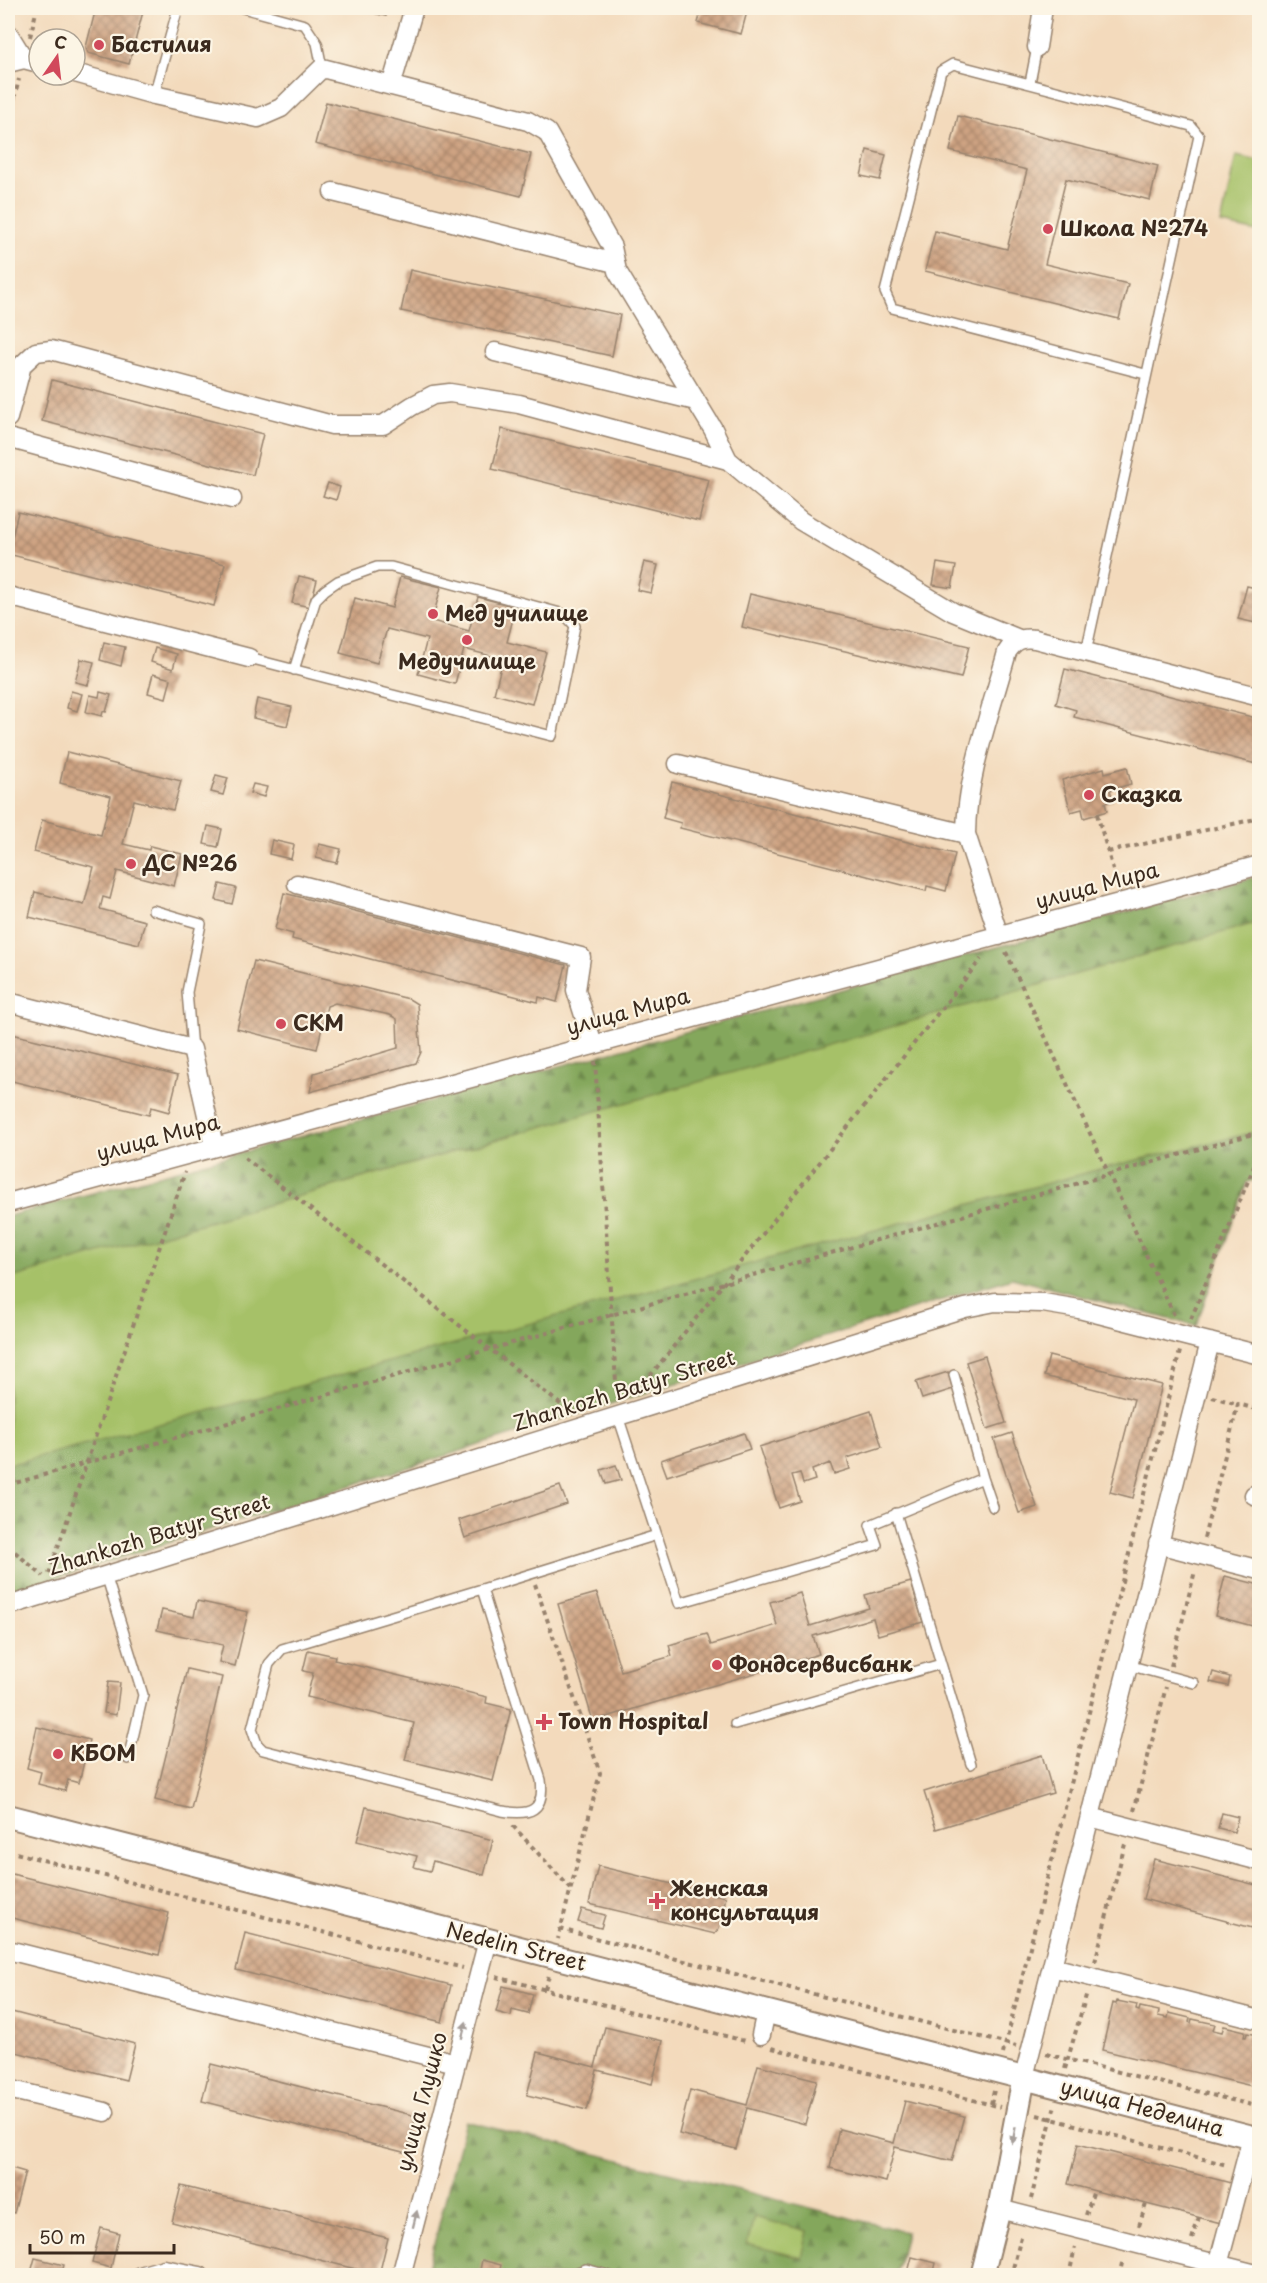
<svg xmlns="http://www.w3.org/2000/svg" width="1267" height="2283" font-family="'Playpen Sans',sans-serif">
	<style>
		.forest { fill: url(#forest-firs); stroke: #60683d; stroke-width: 1.5 }
		.park { fill: #a6c168; stroke: #707643; stroke-width: 1.5 }
		.building { fill: url(#building-cross-hatch) }
		.lines { fill: none; stroke-linecap: round; stroke-linejoin: round }
		.service-casing { stroke: #97826d; stroke-width: 12 }
		.minor-casing { stroke: #97826d; stroke-width: 21 }
		.tertiary-casing { stroke: #97826d; stroke-width: 26 }
		.path { stroke: #97826d; stroke-width: 4; stroke-dasharray: 4.5 4.5; stroke-linecap: butt }
		.service { stroke: #fff; stroke-width: 9 }
		.minor { stroke: #fff; stroke-width: 18 }
		.tertiary { stroke: #fff; stroke-width: 22 }
		.oneway { fill: #a79f9a }
		.poi-dot { fill: #d1495b; stroke: #fcf5e5; stroke-width: 2 }
		.labels { text-anchor: middle; stroke-width: 4.5; stroke-linejoin: round; paint-order: stroke }
		.poi-label { font-size: 21px; font-weight: bold; fill: #3b2a1e; stroke: #fcf5e5; text-anchor: start }
		.street-label { font-size: 21px; fill: #3b2a1e; stroke: #fcf5e5 }
	</style>
	<defs>
		<pattern id="forest-firs" width="22" height="20" patternUnits="userSpaceOnUse" patternTransform="scale(1.5)"><rect width="22" height="20" fill="#84a75c"/><path d="M5 1l3.5 6h-7zM16 11l3.5 6h-7z" fill="#6d884b"/></pattern>
		<pattern id="building-cross-hatch" width="8" height="8" patternUnits="userSpaceOnUse" patternTransform="scale(1.5)"><rect width="8" height="8" fill="#cea382"/><path d="M0 0l8 8M0 8l8-8" fill="none" stroke="#a8856a"/></pattern>
	</defs>
	<rect width="100%" height="100%" fill="#fcf5e5"/>
	<filter id="ink" filterUnits="userSpaceOnUse"><feTurbulence type="fractalNoise" baseFrequency=".0167" numOctaves="2"/><feDisplacementMap in="SourceGraphic" scale="12" xChannelSelector="R" yChannelSelector="G"/><feConvolveMatrix kernelMatrix="1 2 1 2 8 2 1 2 1" color-interpolation-filters="sRGB"/></filter>
	<filter id="wash" filterUnits="userSpaceOnUse"><feTurbulence type="fractalNoise" baseFrequency=".008" numOctaves="4" result="noise"/><feDisplacementMap in="SourceGraphic" scale="24" xChannelSelector="R" yChannelSelector="G"/><feGaussianBlur stdDeviation="1.35" result="paint"/><feColorMatrix in="noise" values="0 0 0 0 0 0 0 0 0 0 0 0 0 0 0 0 0 1.4 0 .05"/><feComposite in="paint" operator="in"/></filter>
	<g filter="url(#wash)">
		<rect width="100%" height="100%" fill="#f3dabc"/>
		<path class="forest" d="M1259 876V1179L1247 1182 1196 1326 1012 1278 8 1593V1216Z
			M465 2121 906 2232 896 2275 426 2276Z"/>
		<path class="park" d="M1236 156 1259 161 1260 224 1258 232 1221 224Z
			M1259 922V1131L1100 1169 8 1465V1279Z
			M754 2217 808 2231 802 2258 747 2244Z"/>
		<g id="blocks">
			<path class="building" d="M96 8H144L129 64 88 53 86 47Z
				M354 8H389L386 16Z
				M702 8H748L741 34 698 23Z
				M326 102 531 154 521 196 315 144Z
				M958 116 1158 166 1150 200 1066 179 1045 264 1128 284 1119 319 925 271 935 231 1007 249 1027 170 950 151Z
				M867 150 886 155 880 180 861 176Z
				M410 270 620 315 612 356 401 311Z
				M52 380 263 434 253 475 42 421Z
				M502 429 709 480 699 521 492 469Z
				M328 483 340 487 336 500 323 496Z
				M18 512 225 564 214 606 8 554Z
				M644 562 658 565 651 593 637 590Z
				M937 563 956 566 952 588 933 585Z
				M299 576 317 580 310 607 292 603Z
				M400 577 441 587 432 621 469 631 478 597 516 607 507 642 546 652 532 704 494 694 503 659 464 649 455 684 418 674 427 639 387 629 377 663 340 653 355 598 392 608Z
				M1247 586 1260 589V624L1238 619Z
				M750 594 969 646 961 678 742 627Z
				M104 642 125 647 121 666 100 660Z
				M155 648 177 654 173 669 151 662Z
				M81 659 94 662 88 685 75 682Z
				M1065 669 1260 719V765L1074 717 1076 710 1056 704Z
				M153 674 171 679 166 698 148 693Z
				M71 691 82 694 77 711 67 708Z
				M100 692 111 695 106 712 103 711 102 716 86 712 90 695 99 697Z
				M257 699 292 707 287 726 253 718Z
				M67 752 181 781 173 810 134 800 123 844 149 850 150 846 182 854 174 886 117 871 110 899 103 897 100 909 145 921 139 944 29 917 35 892 84 905 94 867 34 852 42 820 101 835 111 796 60 783Z
				M1127 767 1131 784 1110 790 1113 800 1105 803 1107 811 1084 818 1082 809 1071 812 1062 780 1104 768 1105 773Z
				M216 775 228 778 223 795 211 792Z
				M672 782 955 854 946 891 927 886 926 891 680 828 681 823 663 818Z
				M253 784 267 787 264 797 250 793Z
				M208 826 222 829 218 847 204 844Z
				M272 840 294 845 291 859 269 854Z
				M319 844 341 849 337 863 316 858Z
				M220 884 236 888 232 904 216 900Z
				M284 893 566 965 557 1002 539 997 538 1002 292 939 293 934 275 929Z
				M254 961 409 999 417 1004 421 1052 416 1063 310 1092 314 1073 398 1048 397 1019 390 1015 335 1003 327 1006 317 1049 237 1029Z
				M8 1033 178 1075 169 1112 151 1107 149 1115 8 1080Z
				M985 1356 1006 1423 987 1429 966 1362Z
				M1049 1356 1162 1385 1133 1498 1110 1492 1134 1399 1044 1376Z
				M948 1372 953 1389 922 1399 916 1382Z
				M871 1411 882 1447 847 1458 850 1469 834 1474 830 1463 812 1470 815 1480 803 1484 800 1473 792 1475 800 1501 779 1508 759 1447Z
				M744 1433 750 1449 667 1476 661 1460Z
				M1012 1433 1037 1507 1019 1513 994 1439Z
				M616 1465 621 1480 606 1484 601 1470Z
				M560 1486 567 1504 465 1538 459 1520Z
				M1225 1576 1260 1585V1628L1215 1616Z
				M911 1582 923 1622 878 1635 873 1618 813 1636 819 1654 593 1721 558 1604 597 1593 621 1671 672 1656 669 1645 707 1634 711 1645 777 1625 770 1602 800 1593 810 1626 869 1608 865 1595Z
				M197 1601 248 1612 235 1666 219 1662 223 1645 157 1630 162 1610 194 1617Z
				M308 1650 335 1656 334 1660 487 1697 486 1703 511 1709 493 1781 405 1760 414 1723 307 1697 313 1673 303 1671Z
				M187 1669 222 1677 191 1809 155 1800Z
				M1213 1672 1230 1677 1228 1686 1210 1682Z
				M108 1682 120 1683 116 1715 104 1713Z
				M37 1727 89 1740 79 1783 68 1780 65 1791 38 1784 41 1772 27 1768Z
				M1042 1755 1053 1793 936 1829 924 1792Z
				M366 1807 493 1840 484 1875 433 1861 430 1871 414 1867 417 1856 357 1841Z
				M1222 1813 1238 1817 1234 1832 1218 1828Z
				M1154 1859 1260 1886V1930L1143 1899Z
				M598 1866 726 1897 719 1928 715 1934 589 1904Z
				M8 1873 169 1913 159 1955 8 1917Z
				M582 1909 605 1915 601 1928 578 1922Z
				M245 1933 451 1985 442 2022 236 1970Z
				M503 1986 533 1994 528 2014 512 2010 511 2016 496 2012Z
				M1117 2001 1137 2005 1136 2010 1139 2011 1140 2007 1159 2011 1158 2016 1168 2018 1169 2013 1190 2018 1189 2022 1191 2023 1192 2019 1215 2024 1213 2030 1222 2032 1224 2026 1245 2031 1244 2037H1246L1247 2033 1260 2035V2088L1102 2050 1113 2003 1116 2004Z
				M8 2011 135 2044 126 2080 8 2050Z
				M605 2027 663 2041 652 2084 597 2070 587 2110 527 2095 538 2052 595 2067Z
				M211 2064 416 2116 407 2153 202 2101Z
				M758 2065 817 2080 805 2124 747 2108 736 2149 679 2134 690 2090 747 2105Z
				M905 2101 964 2116 952 2161 895 2147 886 2182 830 2168 839 2129 894 2143Z
				M1078 2144 1231 2183 1221 2223 1068 2184Z
				M8 2167 25 2172 14 2213 8 2211Z
				M181 2186 388 2238 379 2275 172 2222Z
				M101 2228 119 2233 111 2268 92 2263Z
				M912 2257 936 2263 933 2276H907Z
				M35 2258 64 2265 61 2276H30Z
				M482 2260 501 2265 499 2275 480 2270Z"/>
		</g>
	</g>
	<g filter="url(#ink)">
		<use href="#blocks" fill-opacity="0" stroke="#97826d" stroke-width="1.5"/>
		<g class="lines">
			<defs>
				<path id="service" d="M243 8 305 25 317 43 322 68
					M1030 83 1037 47
					M154 95 178 8
					M1086 652 1199 136 1191 126 953 64 941 71 885 292 892 308 1145 374
					M249 658 552 736 575 626 564 614 391 567H377L338 581 325 590 316 599 294 670
					M153 910 201 924 187 992 192 1049
					M954 1375 983 1478 993 1507
					M618 1416 679 1603 877 1545 870 1525 983 1478
					M896 1513 971 1764
					M106 1575 143 1695 128 1759
					M482 1589 282 1649 269 1664 252 1729 257 1744 263 1750 502 1811C530 1816 545 1811 541 1780L482 1589 657 1535
					M1128 1665 1194 1683
					M735 1724 941 1664
					M567 2276 586 2269 611 2276"/>
				<path id="minor" d="M8 33 24 59
					M1037 47 1043 8
					M8 63 24 59 39 63
					M75 73 154 95 258 118 281 108 322 68 528 121 547 132 612 247 617 271 713 429 728 460
					M391 86 414 8
					M333 192 615 263
					M495 352 696 401
					M8 418 22 365 36 352 51 350 332 425H383L412 406 433 395 450 393 519 404 728 460 801 521 953 612 1019 639
					M8 438 232 499
					M8 596 249 658
					M678 764 966 834
					M297 884 581 957 576 990 593 1044
					M999 936 966 834C966 777 992 708 1007 652 1014 641 1021 637 1035 639L1260 697
					M8 1002 192 1049 214 1146
					M8 1203 1260 865
					M1254 1495 1260 1497
					M1158 1544 1260 1570
					M8 1606 965 1308 995 1302 1043 1303 1079 1309 1260 1355
					M1090 1817 1260 1861
					M8 1950 456 2063
					M1052 1967 1260 2020
					M761 2035 766 2011
					M1024 2077 1210 1342
					M8 2089 105 2112
					M999 2209 1260 2275
					M1218 2265 1252 2137
					M140 2276 164 2269 200 2276
					M401 2276 488 1940"/>
				<path id="tertiary" d="M8 1816 1260 2139
					M982 2276 999 2209 1024 2077"/>
			</defs>
			<use href="#service" class="service-casing"/>
			<use href="#minor" class="minor-casing"/>
			<use href="#tertiary" class="tertiary-casing"/>
			<path class="path" d="M30 37 37 8
				M8 125 19 79
				M1097 814 1114 873
				M1108 852 1260 818
				M1006 952 1174 1315
				M595 1061 617 1397
				M245 1158 568 1410 574 1409
				M1191 1319 1260 1152
				M639 1390 981 959
				M1212 1397 1238 1404
				M8 1485 1260 1132
				M1204 1538 1238 1404 1260 1410
				M8 1546 43 1576
				M49 1574 185 1172
				M535 1584 600 1773 558 1939
				M1171 1666 1195 1571
				M1134 1811 1166 1687
				M513 1826 571 1889
				M8 1851 463 1968
				M560 1929 1016 2046
				M1095 1962 1125 1844
				M496 1977 745 2041
				M545 1989 549 1975
				M772 2048 1000 2107
				M1003 2054 1180 1351
				M1046 2054 1260 2107
				M1065 2069 1087 1992
				M991 2104 994 2090
				M1037 2115 1227 2165
				M1031 2199 1055 2105
				M1086 2215 1094 2190
				M1139 2226 1146 2204
				M1192 2239 1199 2217
				M1011 2276 1022 2233
				M1069 2276 1075 2247
				M1119 2276 1123 2259"/>
			<use href="#service" class="service"/>
			<use href="#minor" class="minor"/>
			<use href="#tertiary" class="tertiary"/>
		</g>
		<defs><path id="oneway-solid" d="M-6-.8H1V-3.2L6.5 0L1 3.2V.8H-6Z" transform="scale(1.5)"/></defs>
		<g class="oneway">
			<use href="#oneway-solid" transform="translate(464 2030) rotate(-75)"/>
			<use href="#oneway-solid" transform="translate(1014 2135) rotate(101)"/>
			<use href="#oneway-solid" transform="translate(415 2219) rotate(-76)"/>
		</g>
	</g>
	<g class="poi-dot">
		<circle cx="99" cy="45" r="6"/>
		<circle cx="1048" cy="229" r="6"/>
		<circle cx="433" cy="614" r="6"/>
		<circle cx="467" cy="640" r="6"/>
		<circle cx="1089" cy="795" r="6"/>
		<circle cx="131" cy="864" r="6"/>
		<circle cx="281" cy="1024" r="6"/>
		<circle cx="717" cy="1665" r="6"/>
		<path d="M541 1713h6v6h6v6h-6v6h-6v-6h-6v-6h6z"/>
		<circle cx="58" cy="1754" r="6"/>
		<path d="M654 1892h6v6h6v6h-6v6h-6v-6h-6v-6h6z"/>
	</g>
	<g class="labels">
		<g class="poi-label">
			<text x="111" y="52">Бастилия</text>
			<text x="1060" y="236">Школа №274</text>
			<text x="445" y="621">Мед училище</text>
			<text x="467" y="669" text-anchor="middle">Медучилище</text>
			<text x="1101" y="802">Сказка</text>
			<text x="143" y="871">ДС №26</text>
			<text x="293" y="1031">СКМ</text>
			<text x="729" y="1672">Фондсервисбанк</text>
			<text x="558" y="1729">Town Hospital</text>
			<text x="70" y="1761">КБОМ</text>
			<text x="670" y="1896">Женская<tspan x="670" dy="24">консультация</tspan></text>
		</g>
		<g class="street-label">
			<text transform="translate(1097 886) rotate(-15)" y="7">улица Мира</text>
			<text transform="translate(628 1012) rotate(-15)" y="7">улица Мира</text>
			<text transform="translate(158 1138) rotate(-15)" y="7">улица Мира</text>
			<text transform="translate(624 1391) rotate(-17)" y="7">Zhankozh Batyr Street</text>
			<text transform="translate(159 1535) rotate(-17)" y="7">Zhankozh Batyr Street</text>
			<text transform="translate(516 1947) rotate(14)" y="7">Nedelin Street</text>
			<text transform="translate(422 2102) rotate(-75)" y="7">улица Глушко</text>
			<text transform="translate(1142 2108) rotate(15)" y="7">улица Неделина</text>
		</g>
	</g>
	<rect width="1267" height="2283" fill="none" stroke="#fcf5e5" stroke-width="30"/>
	<g transform="translate(57 57) rotate(14)"><circle r="28" fill="#fcf5e5" stroke="#afa495" stroke-width="1.5"/>
	<path d="M0-4.5L10 22L0 15L-10 22Z" fill="#d1495b"/>
	<text y="-9" font-size="16" font-weight="bold" text-anchor="middle" fill="#3b2a1e">С</text>
	</g>
	<path d="M30 2244v9h144v-9" fill="none" stroke="#3b2a1e" stroke-width="3"/>
	<text x="39" y="2244" font-size="18" fill="#3b2a1e" stroke="#fcf5e5" stroke-width="4.5" paint-order="stroke">50 m</text>
</svg>
